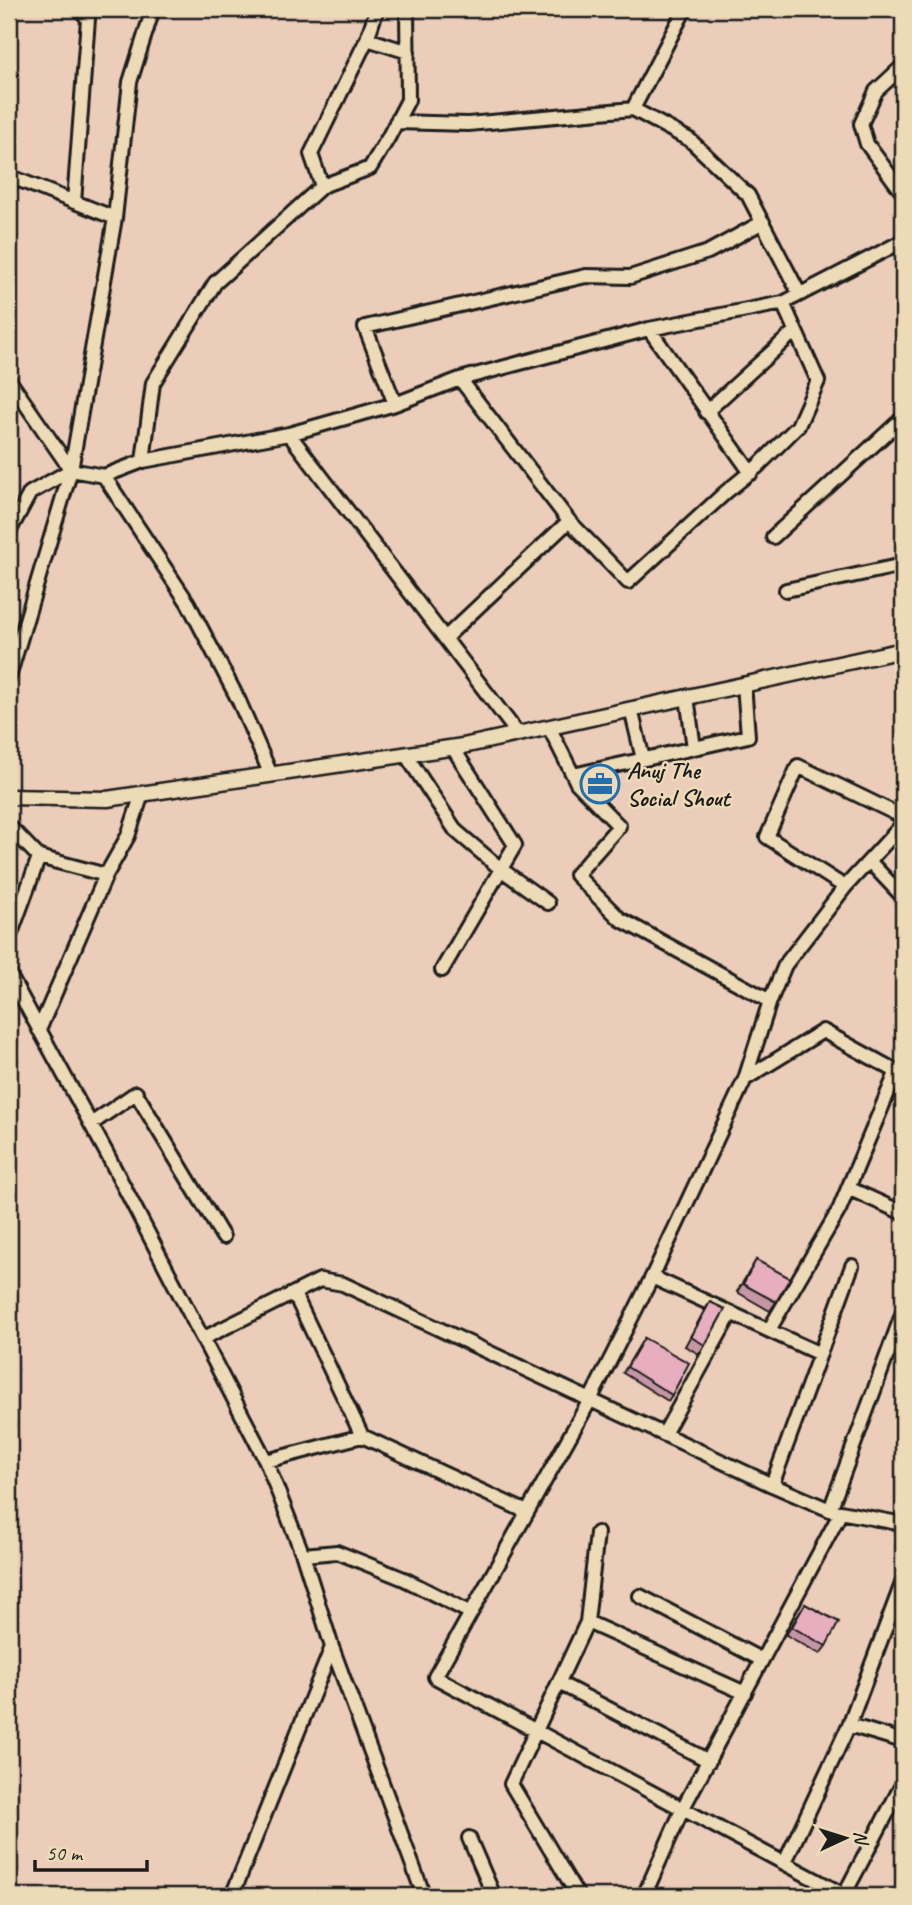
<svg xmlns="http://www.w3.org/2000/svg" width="912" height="1905" font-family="Caveat,sans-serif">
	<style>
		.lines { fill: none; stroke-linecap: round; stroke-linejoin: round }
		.minor-casing { stroke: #1c1c1c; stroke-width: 18 }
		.tertiary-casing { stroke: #1c1c1c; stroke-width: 19 }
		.minor { stroke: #eddab7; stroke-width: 12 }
		.tertiary { stroke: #eddab7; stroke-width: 14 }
		.wall { fill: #c796a5; stroke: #1c1c1c; stroke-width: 2 }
		.building { fill: #e7aec0; stroke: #1c1c1c; stroke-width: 2 }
		.labels { text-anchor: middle; stroke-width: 5; stroke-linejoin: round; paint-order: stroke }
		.poi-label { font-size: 24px; font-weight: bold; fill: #1c1c1c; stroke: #eddab7; text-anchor: start }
	</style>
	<rect width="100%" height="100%" fill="#ebcdba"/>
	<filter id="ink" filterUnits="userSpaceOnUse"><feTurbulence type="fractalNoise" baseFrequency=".0143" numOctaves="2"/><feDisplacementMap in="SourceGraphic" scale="14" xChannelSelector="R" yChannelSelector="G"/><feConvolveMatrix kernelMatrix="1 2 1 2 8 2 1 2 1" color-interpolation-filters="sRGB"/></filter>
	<g filter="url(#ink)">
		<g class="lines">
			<defs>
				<path id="minor" d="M367 39 408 52
					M903 66 876 91 861 124 867 144 903 193
					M633 109 685 9
					M396 122 468 124 633 109 690 140 748 195 799 293
					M9 176 115 218
					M322 186 311 154 367 39 377 9
					M74 202 88 19 80 9
					M649 329 751 473
					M460 379 569 521 628 582 726 492 758 466 798 426 818 381 783 303
					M9 380 71 470
					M395 404 365 327 586 276 630 277 708 252 763 222
					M706 412 795 331
					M289 434 518 734
					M143 461 153 383 215 283 322 186 370 168 388 138 408 100 407 9
					M104 476 188 603 239 701 271 775
					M9 532 30 493 71 470 104 476 143 461 289 434 395 404 460 379 649 329 783 303 903 241
					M773 537 903 418
					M786 590 903 565
					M445 638 569 521
					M9 677 71 470 115 218 130 82 153 9
					M687 697 694 748
					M631 709 643 759
					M549 727 577 783 619 826 576 875 620 919 770 1001
					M406 755 456 831 502 870 548 903
					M573 775 748 736 744 684
					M9 826 39 857 106 875
					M869 861 903 897
					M845 887 767 837 798 766 903 817
					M9 939 39 857
					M442 970 515 845 453 748
					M9 974 106 1152 266 1461 303 1555 332 1647 424 1896
					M39 1030 106 875 128 836 142 794
					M745 1079 823 1031 903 1075
					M91 1124 136 1093 223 1237
					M848 1188 903 1213
					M652 1277 820 1354
					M294 1293 362 1436
					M769 1330 839 1210 896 1073
					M204 1338 320 1280 343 1284 772 1485 830 1510 903 1524
					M664 1434 731 1313
					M266 1461 362 1436 527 1512
					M772 1485 852 1266
					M830 1510 903 1312
					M303 1555 337 1552 404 1579 471 1613
					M640 1596 762 1660
					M587 1622 745 1693
					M559 1683 709 1761
					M849 1725 903 1741
					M469 1838 494 1896
					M785 1862 849 1725 903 1581
					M844 1895 903 1783
					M232 1896 332 1647
					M578 1896 511 1784 587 1622 597 1533
					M644 1896 683 1808 841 1512
					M846 1896 435 1677 590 1400 652 1277 745 1079 770 1001 785 965 845 887 903 824"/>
				<path id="tertiary" d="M9 797 107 799 463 746 903 650"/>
			</defs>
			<use href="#minor" class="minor-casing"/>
			<use href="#tertiary" class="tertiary-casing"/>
			<use href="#minor" class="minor"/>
			<use href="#tertiary" class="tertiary"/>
		</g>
		<path class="wall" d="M756 1260 776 1302 770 1311 737 1292Z
			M710 1302 705 1345 699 1354 685 1346 704 1311Z
			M644 1338 672 1395 668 1401 623 1373Z
			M805 1604 826 1646 820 1654 786 1635Z"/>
		<path class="building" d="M756 1260 790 1278 776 1302 743 1284Z
			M710 1302 725 1309 705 1345 691 1337Z
			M644 1338 689 1363 672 1395 627 1367Z
			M805 1604 839 1622 826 1646 792 1627Z"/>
	</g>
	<defs>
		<symbol id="office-ring" viewBox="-11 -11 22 22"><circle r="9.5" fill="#eddab7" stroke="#1f6fb2" stroke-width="1.5"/><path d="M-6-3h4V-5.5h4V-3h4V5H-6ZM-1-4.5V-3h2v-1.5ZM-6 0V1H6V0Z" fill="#1f6fb2"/></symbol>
	</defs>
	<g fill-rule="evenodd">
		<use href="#office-ring" x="578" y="762" width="44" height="44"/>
	</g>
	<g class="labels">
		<g class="poi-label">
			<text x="627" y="778">Anuj The<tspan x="627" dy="28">Social Shout</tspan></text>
		</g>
	</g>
	<rect width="912" height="1905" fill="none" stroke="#eddab7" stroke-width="35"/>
	<rect x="18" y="18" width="877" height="1870" fill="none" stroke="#1c1c1c" stroke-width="2.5" filter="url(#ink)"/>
	<g transform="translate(845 1838) rotate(86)" stroke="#eddab7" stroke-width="5" paint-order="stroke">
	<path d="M0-5L12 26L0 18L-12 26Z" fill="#1c1c1c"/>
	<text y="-10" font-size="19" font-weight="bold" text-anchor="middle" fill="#1c1c1c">N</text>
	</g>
	<path d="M35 1860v10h112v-10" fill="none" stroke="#1c1c1c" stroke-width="3.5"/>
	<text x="46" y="1860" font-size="21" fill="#1c1c1c" stroke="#eddab7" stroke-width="5" paint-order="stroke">50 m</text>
</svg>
